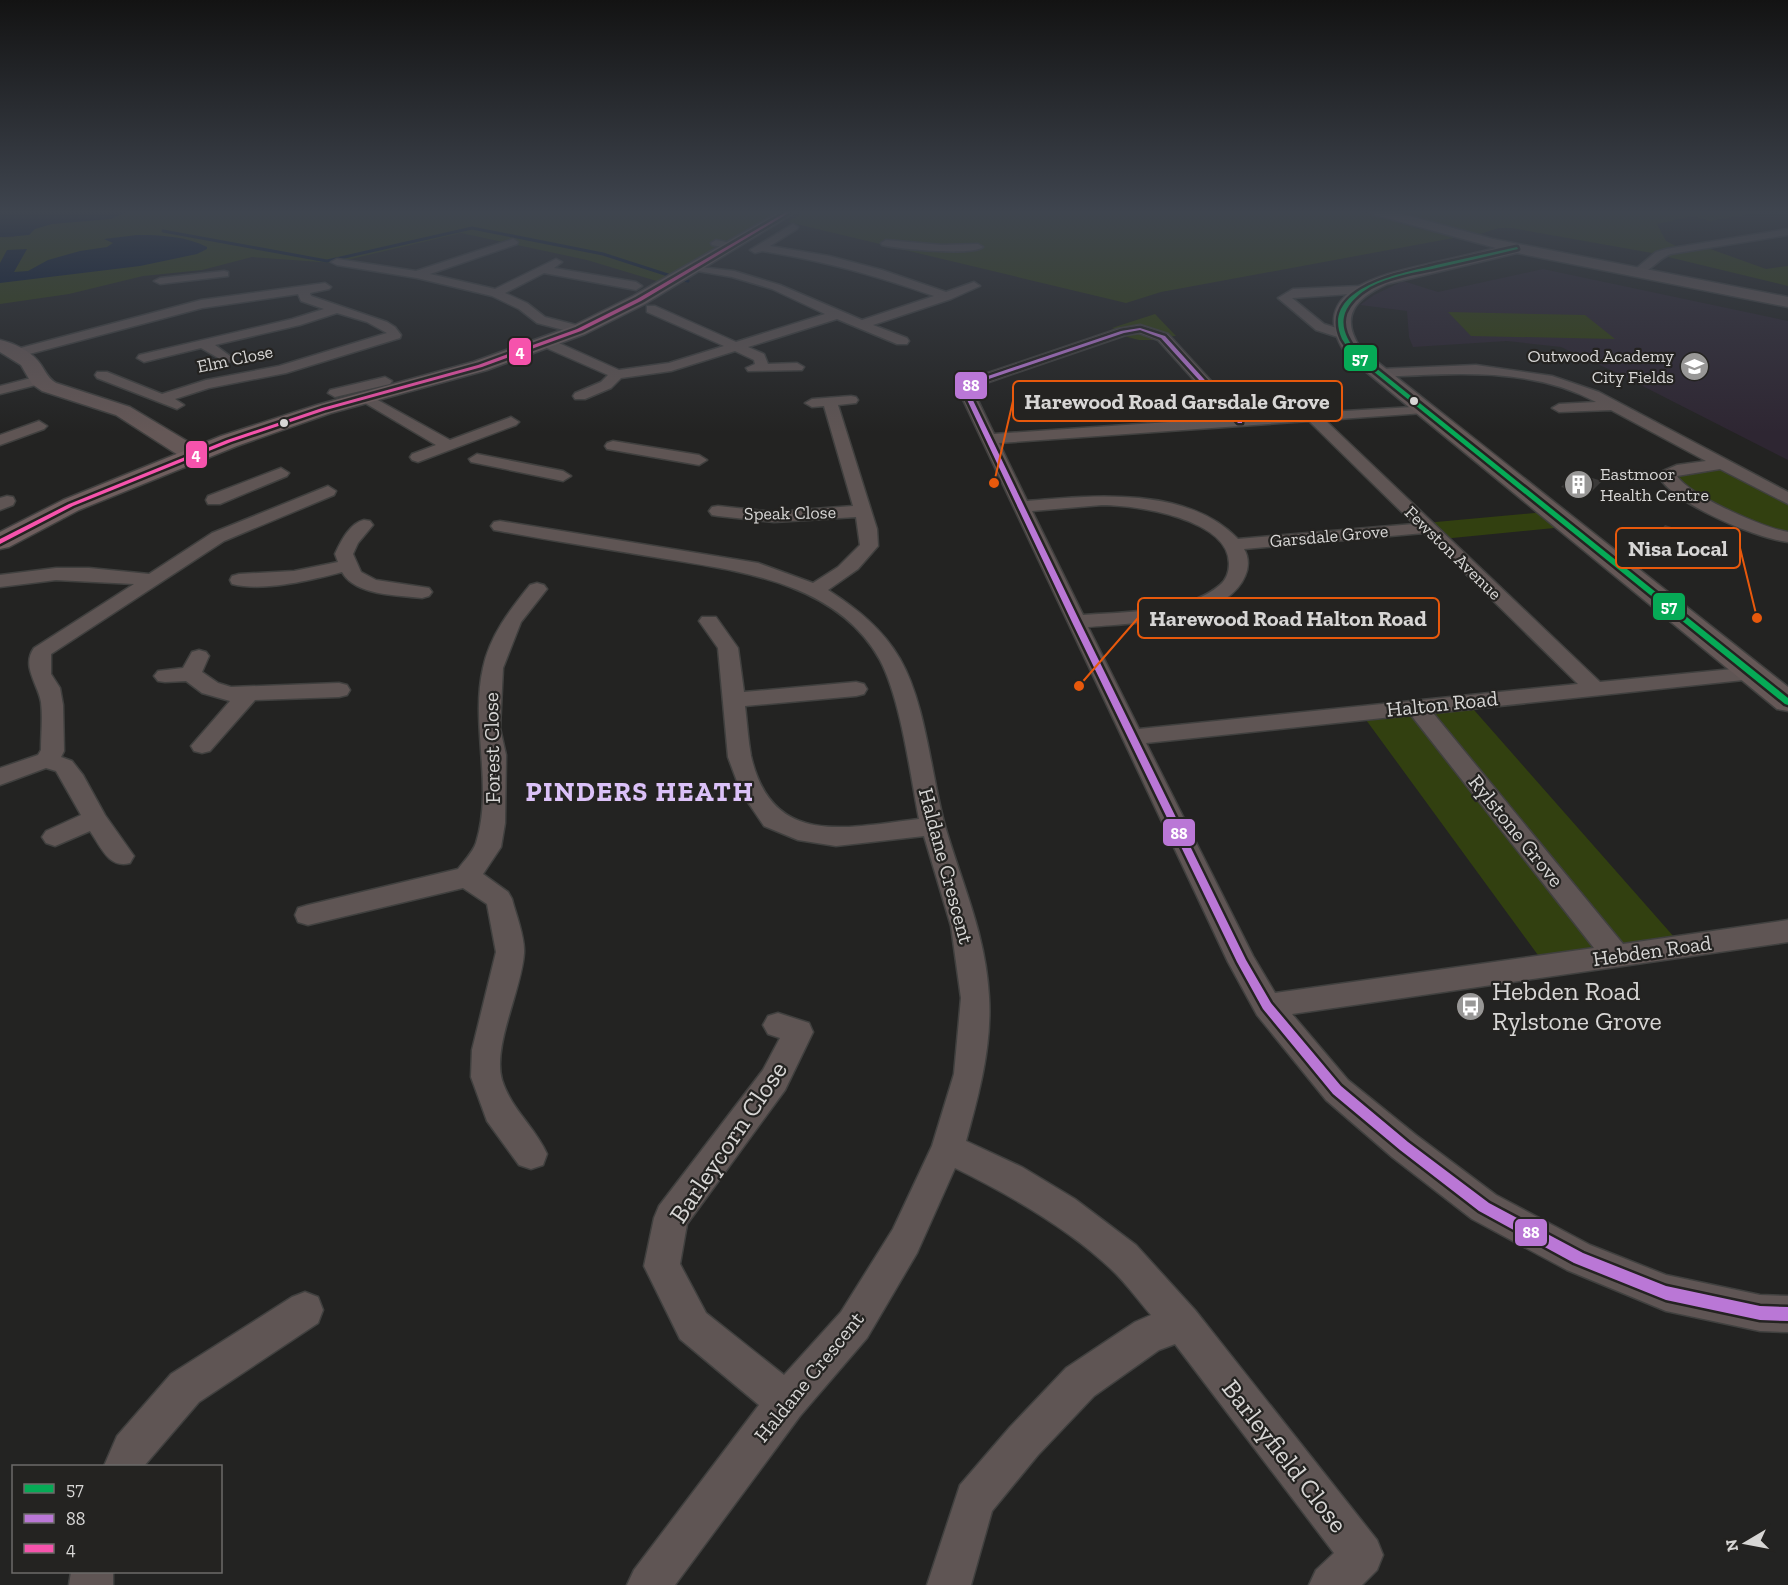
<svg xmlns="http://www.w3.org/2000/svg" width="1788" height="1585" font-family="'Zilla Slab',serif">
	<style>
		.education { fill: #2e2632 }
		.green { fill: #324010 }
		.water { fill: #031431 }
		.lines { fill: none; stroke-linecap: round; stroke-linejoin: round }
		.stream { stroke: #031431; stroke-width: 3 }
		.building { fill: #3a3938 }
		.street-casing { stroke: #40403f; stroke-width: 3 }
		.secondary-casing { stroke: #40403f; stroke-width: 3 }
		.primary-casing { stroke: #40403f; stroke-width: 3 }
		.street { fill: #5f5554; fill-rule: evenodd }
		.secondary { fill: #655857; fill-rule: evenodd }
		.primary { fill: #6f5e5e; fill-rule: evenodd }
		.bus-1-casing { stroke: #242321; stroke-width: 5 }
		.bus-2-casing { stroke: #242321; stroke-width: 5 }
		.bus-3-casing { stroke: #242321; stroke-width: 5 }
		.bus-1 { fill: #06aa56; fill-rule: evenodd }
		.bus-2 { fill: #ba77d6; fill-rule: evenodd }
		.bus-3 { fill: #f653ac; fill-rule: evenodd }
		.bus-dot { fill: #d7d6d5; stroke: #242321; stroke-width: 2 }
		.labels { text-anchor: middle; stroke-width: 4.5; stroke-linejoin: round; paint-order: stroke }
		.far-poi-label { font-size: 18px; fill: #d7d6d5; stroke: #242321; text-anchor: end }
		.far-street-label { font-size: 18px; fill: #d7d6d5; stroke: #242321 }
		.street-label { font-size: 21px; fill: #d7d6d5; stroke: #242321 }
		.near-poi-label { font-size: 26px; fill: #d7d6d5; stroke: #242321; text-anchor: start }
		.near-street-label { font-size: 26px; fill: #d7d6d5; stroke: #242321 }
		.district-label { font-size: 27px; font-weight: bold; letter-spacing: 1.5px; fill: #dbc1f8; stroke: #242321 }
		.leader { fill: none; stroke: #e8590c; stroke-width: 2 }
		.callout-dot { fill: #e8590c; stroke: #242321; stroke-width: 2 }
		.callout { fill: #242321; stroke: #e8590c; stroke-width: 2 }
		.callout-label { font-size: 22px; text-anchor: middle; font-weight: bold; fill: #d7d6d5 }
		.line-badge { stroke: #242321; stroke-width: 2 }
		.badge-label { font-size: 16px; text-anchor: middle; font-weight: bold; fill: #fff }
	</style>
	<rect width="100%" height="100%" fill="#232322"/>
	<path class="education" d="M1543 269 1788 321V460L1619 374 1561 347 1507 341 1413 347 1409 337 1407 311 1360 305 1374 295 1403 281 1438 292Z"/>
	<path class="green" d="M128 211H780L660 282 587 260 461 233 334 263 252 257 202 270 143 276 69 294 0 304V237C24 239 26 230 45 225 73 216 102 226 128 211Z
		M805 211H1358L1420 229 1459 237 1161 292 1126 303 788 222Z
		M1389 211H1767L1710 221 1692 216 1657 224 1666 241 1676 246 1652 253 1512 228H1499L1477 235Z
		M1702 246 1766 269 1788 266V286L1664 256Z
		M1448 312 1585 315 1615 339 1471 336Z
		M1155 314 1176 336 1164 337 1167 340H1139L1116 334 1122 332 1112 328Z
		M1721 464 1788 499V537H1777L1676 486 1677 470Z
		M1545 512 1564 527 1442 539 1425 523Z
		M1467 702 1682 946 1546 966 1361 713Z"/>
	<path class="water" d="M0 211H128L111 219 52 224 35 229 29 235 4 237H0Z
		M137 235C161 235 185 236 207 247V249L197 254 140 266 0 283V263L7 250 27 249 14 272 28 271 48 260 80 251 107 247 113 243 104 239Z"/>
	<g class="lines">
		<path class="stream" d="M163 231 327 261 472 228 603 254 668 275
			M685 280 688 281"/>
	</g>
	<path class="building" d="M1576 473 1602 481 1588 495 1561 487Z
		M1665 525 1684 531 1658 567 1636 560Z"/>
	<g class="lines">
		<defs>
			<path id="street" d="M793 224 798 227 797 229 770 246 829 256 882 270 946 292 974 282 980 286 951 299 873 325 907 338 909 341 907 344H897L837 319 748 347 764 354 768 364 797 363 804 367 802 370 748 371 746 368 755 364 754 360 735 351 671 371 621 378 611 388 585 399H575L573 396 575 393 601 382 608 375 542 346 540 343 542 340H552L619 370 669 363 724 346 647 312V306H655L736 342 825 314 772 289 732 277 692 270V266L734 271 780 285 862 320 934 296C874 275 824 261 762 251L755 253 750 250Z
				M1788 229V235L1671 254C1658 258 1648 276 1634 274L1632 272 1656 252 1666 249Z
				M513 239 518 242 517 244 430 274 495 289 556 259 562 262 554 268 636 282 642 286 636 290 544 273 505 293 527 303 545 317 584 327 585 330 579 334 537 323 519 309 492 296 417 278 337 265 331 262 337 259 416 271Z
				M716 240 736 244 737 246 732 249 712 245 711 243Z
				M886 240 942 245 978 244 983 247C972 256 899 249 882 245L881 243Z
				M224 271 228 272V276L160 284 154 281 160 278Z
				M325 283 331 287 329 289 310 293 311 296 387 322 395 327 401 335 400 338 286 373 209 388 175 399 184 405 177 409 97 378 95 375 97 372H107L162 394 206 380 279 366 387 333 367 322 337 313 300 325 215 345 234 359 227 363 201 348 144 362 137 358 139 355 292 319 324 309 301 301 298 294 202 308 18 357 11 353 13 350 201 300Z
				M1360 286 1366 290 1364 293 1292 298 1324 324 1349 332 1350 335 1349 338 1344 339 1316 330 1278 298 1293 289Z
				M1140 325 1168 334 1244 417 1429 406 1431 409 1424 413 1325 420 1600 682 1753 667 1760 669 1764 673 1760 677 1753 679 1433 713 1623 944 1788 920V942L1292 1014 1348 1080 1416 1135 1496 1195 1590 1245 1666 1275 1760 1295 1788 1296V1332L1760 1331 1666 1311 1567 1270 1472 1219 1392 1157 1326 1100 1257 1015 1228 962 958 389 976 377 1118 329ZM1139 333 1158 340 1228 418 994 434 973 390 986 383 1126 335ZM1309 421 1414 524 1238 539C1187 486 1093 495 1027 501L999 443ZM1102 505C1136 505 1230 519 1229 564 1229 572 1226 580 1220 585 1188 613 1123 612 1083 615L1032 511ZM1424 533 1578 684 1139 729 1088 627C1131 623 1226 622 1245 576 1249 568 1249 557 1244 549ZM1411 715 1594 948 1275 993 1253 956 1146 743Z
				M1476 365 1552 376 1599 392 1788 492V504L1720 469 1677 476C1690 496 1764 528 1788 532V542C1756 538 1680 506 1661 480L1663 471 1677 465 1706 461 1611 410 1559 412 1552 408 1559 404 1596 402C1530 366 1452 374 1380 377L1373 373 1380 369Z
				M39 376 46 380 44 383 0 394V386Z
				M385 377 392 381 390 384 335 397 328 393 330 390Z
				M365 393 450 440 506 419 511 417 519 422 516 425 418 462 412 460 410 457 412 454 436 445 360 400 358 397 360 394Z
				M851 396 856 397 858 400 856 403 838 405 877 529 878 546 858 569 828 590C856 608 883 629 900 659 926 704 931 775 945 826 962 884 986 935 989 997 992 1046 979 1094 966 1141L1022 1167 1075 1199 1136 1245 1195 1310 1377 1540 1383 1555 1377 1570 1362 1585H1309L1316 1570 1334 1553 1175 1344 1159 1350 1094 1396 1038 1455 992 1511 971 1585H927L960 1485 1010 1427 1066 1368 1135 1322 1151 1315C1138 1300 1126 1283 1111 1269 1069 1229 1008 1194 955 1168L917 1253 867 1338 800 1416 675 1585H627L634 1570 759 1405 680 1339 644 1266 654 1218 659 1206 763 1070 780 1038 768 1034 763 1025 768 1016 778 1013 809 1023 813 1032 785 1090 687 1224 680 1264 706 1313 784 1375 841 1312 893 1229 932 1146 954 1074 961 998 951 926 924 836 836 846 798 840 764 826 741 792 728 757 718 648 699 621 702 617H716L738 648 744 692 856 682 864 684 867 689 864 694 856 696 745 706C747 722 748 740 751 756 772 849 848 827 919 819 910 773 901 700 880 660 835 578 729 570 648 556 599 548 549 540 500 531L494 530 491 526 494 522 500 521 758 563 813 583 838 567 860 545 856 517 774 522 718 516 712 515 709 511 712 507 718 506 774 512 853 506 824 406 812 407 805 403 812 399Z
				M39 421 47 426 44 429 0 445V435Z
				M613 441 699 455 707 460 699 465 607 449 605 446 607 443Z
				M477 454 563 471 571 476 563 481 471 462 469 459Z
				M281 468 289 473 287 476 220 504H208L206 500 208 496Z
				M328 486 336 491 334 495 224 541 51 654V674L60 688 63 705 64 751 61 757 72 761 83 775 105 815 134 856 130 863C109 869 101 847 90 831L55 846 46 843 42 837 46 831 81 815 56 771 46 768 0 785V768L38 755 41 750C41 734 43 717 41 702 38 684 21 666 34 648L134 584 56 580 0 587V575L56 568H89L149 574 212 533Z
				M7 496 13 497 15 501 13 505 0 510V498Z
				M364 520 370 521 373 525 358 543 353 554 361 572 376 580 429 588 432 592 429 596 422 598C399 595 355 596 342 572 312 580 263 592 232 584L230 580 232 576 239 574 294 571 338 562 335 554C341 541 350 523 364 520Z
				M537 583 544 585 547 589 521 622 503 668 500 728 506 755 505 823 501 847 483 874 508 892 512 899C516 915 525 937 524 953 522 989 492 1046 502 1080 511 1109 535 1127 547 1154L543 1165 531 1169 519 1165 487 1121 471 1077 472 1050 496 952 487 904 463 888 308 925 298 922 295 915 298 908 308 905 458 869C464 861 473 852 476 843 494 786 470 725 483 668 490 635 510 610 530 585Z
				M199 650 206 652 209 656 202 672 218 683 231 687 339 683 347 685 350 690 347 695 339 697 255 700 210 751 202 753 194 751 191 746 230 701 202 693 186 681 165 682 158 681 154 676 158 671 183 668 192 652Z
				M305 1292 318 1297 323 1310 318 1323 199 1402 144 1466H104L117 1436 171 1374 292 1297Z
				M71 1572H113V1585H69Z"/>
			<path id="secondary" d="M1370 211H1391L1493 239 1788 297V307L1517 253 1387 284C1355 299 1339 316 1361 349L1788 687V711L1777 709 1348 357C1302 292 1379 275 1428 264 1450 259 1473 254 1496 248L1372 214Z
				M0 340C13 343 29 350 38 361 45 369 46 377 56 383L130 407 202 450 205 455 202 460 194 462 186 460 116 415 42 391 32 384 21 365 0 352Z"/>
			<path id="primary" d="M781 211H797L645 304 585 334 487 370 331 413 237 446 79 510 9 547 0 549V532L63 500 221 436 317 405 473 362 573 326 633 296Z"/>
		</defs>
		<use href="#street" class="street-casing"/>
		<use href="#secondary" class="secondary-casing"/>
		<use href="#primary" class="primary-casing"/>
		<use href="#street" class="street"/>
		<use href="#secondary" class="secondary"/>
		<use href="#primary" class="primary"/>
		<defs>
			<path id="bus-1" d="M1517 247 1518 249C1490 256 1461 262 1432 269 1411 273 1389 277 1370 287 1360 293 1349 302 1345 313 1340 328 1348 340 1356 352L1788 698V705L1785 704 1352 354C1349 349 1345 344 1342 339 1319 287 1404 273 1436 265 1463 259 1490 253 1517 247Z"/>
			<path id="bus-2" d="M1140 328 1165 336 1242 421V423H1238L1161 338 1140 330 1124 333 983 381 968 390 1080 622 1246 960 1271 1003 1341 1086 1408 1142 1489 1203 1583 1253 1666 1286 1760 1306 1788 1307V1321L1760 1320 1666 1300 1574 1263 1479 1211 1400 1150 1333 1094 1263 1009 1237 962 1072 622 962 389 979 379 1121 331Z"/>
			<path id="bus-3" d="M788 211H792L641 301 581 331 482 367 326 410 231 442 73 506 0 544V539L69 504 227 440 322 408 478 365 577 329 637 299Z"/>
		</defs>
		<use href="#bus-1" class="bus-1-casing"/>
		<use href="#bus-2" class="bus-2-casing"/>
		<use href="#bus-3" class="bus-3-casing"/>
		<use href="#bus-1" class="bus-1"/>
		<use href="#bus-2" class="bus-2"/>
		<use href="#bus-3" class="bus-3"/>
	</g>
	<linearGradient id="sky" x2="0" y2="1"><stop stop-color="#131313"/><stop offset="0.49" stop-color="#3f454f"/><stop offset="1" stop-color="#3f454f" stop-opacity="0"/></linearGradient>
	<rect width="1788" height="433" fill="url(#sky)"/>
	<defs>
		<symbol id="school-disc" viewBox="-11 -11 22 22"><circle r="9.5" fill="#989796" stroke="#242321"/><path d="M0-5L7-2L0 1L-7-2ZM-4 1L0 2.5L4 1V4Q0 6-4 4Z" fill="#fff"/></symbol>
		<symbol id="building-disc" viewBox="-11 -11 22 22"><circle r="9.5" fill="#989796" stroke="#242321"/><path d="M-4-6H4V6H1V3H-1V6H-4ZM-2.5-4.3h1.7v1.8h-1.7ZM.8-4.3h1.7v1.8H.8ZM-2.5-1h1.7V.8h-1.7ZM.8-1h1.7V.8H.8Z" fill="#fff"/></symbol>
		<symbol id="bus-disc" viewBox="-11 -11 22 22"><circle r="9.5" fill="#989796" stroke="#242321"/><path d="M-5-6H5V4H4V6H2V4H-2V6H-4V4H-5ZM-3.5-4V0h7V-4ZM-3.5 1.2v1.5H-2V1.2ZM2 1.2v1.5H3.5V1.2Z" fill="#fff"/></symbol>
	</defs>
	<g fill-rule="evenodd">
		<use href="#school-disc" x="1678" y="350" width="33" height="33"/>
		<use href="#building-disc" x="1562" y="468" width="33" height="33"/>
		<use href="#bus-disc" x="1454" y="990" width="33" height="33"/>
	</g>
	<g class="bus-dot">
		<circle cx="1414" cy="401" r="5"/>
		<circle cx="284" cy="423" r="5"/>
	</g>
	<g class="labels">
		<g class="far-poi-label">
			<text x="1674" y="362">Outwood Academy<tspan x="1674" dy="21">City Fields</tspan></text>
			<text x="1600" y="480" text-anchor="start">Eastmoor<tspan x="1600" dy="21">Health Centre</tspan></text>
		</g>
		<g class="far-street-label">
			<text transform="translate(235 359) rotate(-12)" y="6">Elm Close</text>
			<text transform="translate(790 513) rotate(-1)" y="6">Speak Close</text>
			<text transform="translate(1329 536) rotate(-5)" y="6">Garsdale Grove</text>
			<text transform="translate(1453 553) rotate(44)" y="6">Fewston Avenue</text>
		</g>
		<g class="street-label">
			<text transform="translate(1442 704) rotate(-6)" y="7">Halton Road</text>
			<text transform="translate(492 748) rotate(-91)" y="7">Forest Close</text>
			<text transform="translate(1516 831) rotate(51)" y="7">Rylstone Grove</text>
			<text transform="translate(946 866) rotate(75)" y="7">Haldane Crescent</text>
			<text transform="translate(1652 951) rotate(-8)" y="7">Hebden Road</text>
			<text transform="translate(809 1377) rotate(-51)" y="7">Haldane Crescent</text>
		</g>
		<g class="near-poi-label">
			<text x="1492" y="1000">Hebden Road<tspan x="1492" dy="30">Rylstone Grove</tspan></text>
		</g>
		<g class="near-street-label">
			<text transform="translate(728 1142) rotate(-56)" y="9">Barleycorn Close</text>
			<text transform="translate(1285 1456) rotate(52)" y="9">Barleyfield Close</text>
		</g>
		<g class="district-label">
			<text x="640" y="801">PINDERS HEATH</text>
		</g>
	</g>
	<path class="leader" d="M994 483L1013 401M1757 618L1740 548M1079 686L1138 618"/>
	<g class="callout-dot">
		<circle cx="994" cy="483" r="6"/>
		<circle cx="1757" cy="618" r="6"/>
		<circle cx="1079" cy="686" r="6"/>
	</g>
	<g class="callout">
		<rect x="1013" y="381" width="329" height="40" rx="6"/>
		<rect x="1616" y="528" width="124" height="40" rx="6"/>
		<rect x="1138" y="598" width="301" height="40" rx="6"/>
	</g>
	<g class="callout-label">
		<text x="1177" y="409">Harewood Road Garsdale Grove</text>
		<text x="1678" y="556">Nisa Local</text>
		<text x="1288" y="626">Harewood Road Halton Road</text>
	</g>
	<g class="line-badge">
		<rect x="508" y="337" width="24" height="29" rx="6" fill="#f653ac"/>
		<rect x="1343" y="344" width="35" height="28" rx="6" fill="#06aa56"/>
		<rect x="954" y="371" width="34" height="29" rx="6" fill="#ba77d6"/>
		<rect x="185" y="440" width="23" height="29" rx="6" fill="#f653ac"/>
		<rect x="1652" y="592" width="34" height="29" rx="6" fill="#06aa56"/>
		<rect x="1162" y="818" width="34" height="29" rx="6" fill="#ba77d6"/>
		<rect x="1514" y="1218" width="34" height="29" rx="6" fill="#ba77d6"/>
	</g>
	<g class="badge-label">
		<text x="520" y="357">4</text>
		<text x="1360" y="364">57</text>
		<text x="971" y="391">88</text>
		<text x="196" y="460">4</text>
		<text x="1669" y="612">57</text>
		<text x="1179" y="839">88</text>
		<text x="1531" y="1238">88</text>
	</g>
	<rect x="12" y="1465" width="210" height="108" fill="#242321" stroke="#6c6b69" stroke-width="1.5"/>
	<rect x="24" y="1484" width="30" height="9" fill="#06aa56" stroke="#6c6b69" stroke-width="1.5"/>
	<text x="66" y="1495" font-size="18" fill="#d7d6d5">57</text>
	<rect x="24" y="1514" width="30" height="9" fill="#ba77d6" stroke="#6c6b69" stroke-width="1.5"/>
	<text x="66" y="1525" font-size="18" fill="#d7d6d5">88</text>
	<rect x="24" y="1544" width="30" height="9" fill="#f653ac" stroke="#6c6b69" stroke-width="1.5"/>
	<text x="66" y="1555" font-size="18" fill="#d7d6d5">4</text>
	<g transform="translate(1746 1543) rotate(260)" stroke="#242321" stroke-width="4.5" paint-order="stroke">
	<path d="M0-4.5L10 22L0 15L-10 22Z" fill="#d7d6d5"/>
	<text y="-9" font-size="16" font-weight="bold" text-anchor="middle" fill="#d7d6d5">N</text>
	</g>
</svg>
